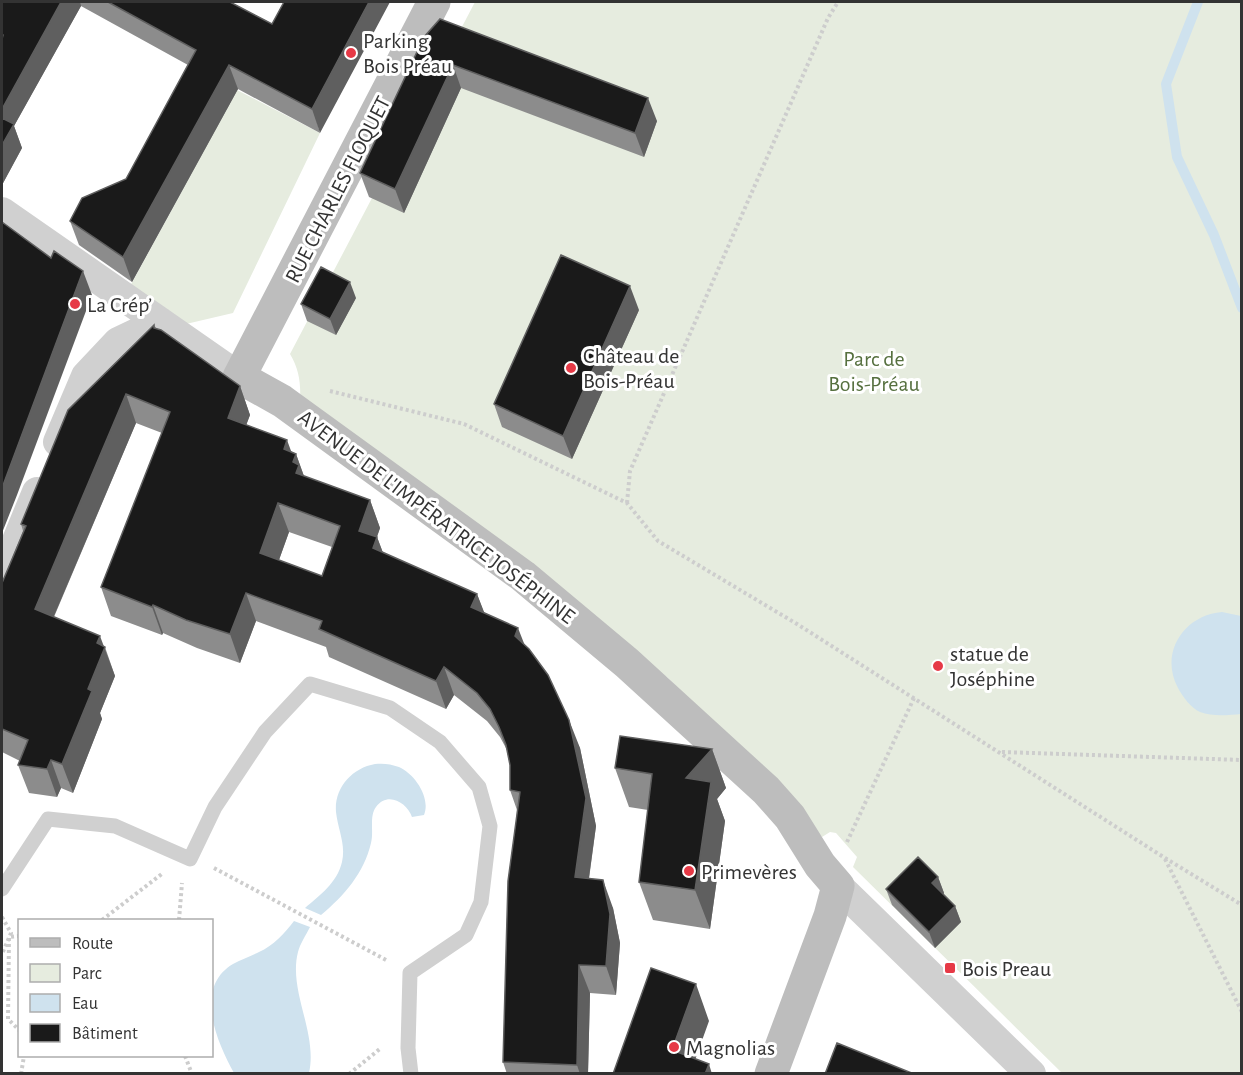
<svg xmlns="http://www.w3.org/2000/svg" width="1243" height="1075" font-family="'Alegreya Sans',sans-serif">
	<style>
		.green { fill: #e6ecdf }
		.water { fill: #cfe2ee }
		.lines { fill: none; stroke-linecap: round; stroke-linejoin: round }
		.stream { stroke: #cfe2ee; stroke-width: 10 }
		.path { stroke: #cdcdcd; stroke-width: 4; stroke-dasharray: 3 3; stroke-linecap: butt }
		.lane { stroke: #d0d0d0; stroke-width: 15 }
		.street { stroke: #d0d0d0; stroke-width: 30 }
		.secondary { stroke: #bdbdbd; stroke-width: 33 }
		.wall { fill: #8c8c8c; fill-rule: evenodd }
		.shaded-wall { fill: #5f5f5f }
		.building { fill: #1a1a1a; stroke: #5f5f5f; stroke-width: 1.5; fill-rule: evenodd }
		.poi-dot { fill: #e63946; stroke: #fff; stroke-width: 2 }
		.labels { text-anchor: middle; stroke-width: 6; stroke-linejoin: round; paint-order: stroke }
		.poi-label { font-size: 22px; fill: #333; stroke: #fff; text-anchor: start }
		.street-label { font-size: 22px; fill: #333; stroke: #fff }
		.park-label { font-size: 22px; fill: #56703f; stroke: #fff }
	</style>
	<rect width="100%" height="100%" fill="#fff"/>
	<path class="green" d="M475 2H1241V1073H1062L853 867 857 857 836 833 830 832 822 837 668 678 300 401C301 383 299 369 290 354Z
		M237 90 320 133 233 313 186 324 129 288Z"/>
	<path class="water" d="M1222 612 1241 616V714C1229 715 1213 717 1200 712 1191 708 1183 697 1178 688 1159 653 1184 615 1222 612Z
		M375 764C383 763 391 764 399 767 415 774 431 798 424 815L412 817C407 803 388 791 376 807 369 816 374 832 371 843 364 873 344 896 321 915L305 908C320 895 337 883 342 862 346 844 338 830 336 812 334 788 352 768 375 764Z
		M294 921 310 927C306 935 300 944 298 952 288 991 318 1033 309 1073H234C217 1042 193 988 233 964 242 959 251 956 259 952 273 946 285 933 294 921Z"/>
	<g class="lines">
		<path class="stream" d="M1198 2 1166 84 1177 157 1214 235 1242 308"/>
		<path class="path" d="M330 391 464 424 627 503 658 541 797 624 1165 858 1242 905
			M627 503 630 471 828 18 838 2
			M1002 752 1242 760
			M847 842 914 698
			M1165 859 1242 1012
			M214 868 388 961
			M2 917 11 933 2 954
			M102 920 163 873
			M179 920 182 883
			M20 936 9 937 8 1019 20 1031
			M185 1056 192 1074
			M21 1074 24 1056
			M349 1074 381 1048"/>
		<path class="lane" d="M2 889 48 819 115 826 190 859 215 807 265 732 310 684 390 708 440 742 479 787 490 826 481 902 466 935 410 973 408 1048 411 1074"/>
		<path class="street" d="M2 212 239 377
			M58 442 86 376 118 342 160 322
			M2 577 37 492
			M838 886 1031 1074"/>
		<path class="secondary" d="M434 2 239 377 282 401 523 576 627 663 766 790 790 817 820 865 838 886 830 916 771 1074"/>
	</g>
	<path class="wall" d="M2 2H230L272 24 284 2 320 133 238 89 132 282 79 245 70 221 126 179 188 65 81 6 14 126 22 148 2 185Z
		M424 37 657 121 644 157 461 88 404 213 369 197 360 173Z
		M356 298 336 335 307 321 301 304Z
		M639 310 572 459 502 427 494 404Z
		M154 325 156 328 240 386 250 415 246 425 296 454 304 476 370 500 380 528 377 537 383 553 477 594 484 613 525 646 580 748 596 826 589 879 613 908 620 943 616 995 590 993 588 1074H507L503 1062 517 810 510 790V765L507 750 500 737 487 721 454 695 446 709 329 657 326 647 256 621 240 663 197 648 163 633 162 635 111 616 101 587 162 433 136 423 54 617 105 647 115 676 100 713 102 719 73 793 61 788 57 797 29 793 18 765 20 761 2 752V583L23 531 21 524ZM289 532 332 547 322 576 279 560Z
		M712 749 726 788 717 799 725 821 710 929 653 920 639 882 648 810 629 807 615 768Z
		M938 877 944 893 943 895 955 906 961 922 935 948 892 905 886 889Z"/>
	<path class="shaded-wall" d="M61 2H80L81 6 14 126 22 148 2 185V109Z
		M369 2H390L320 133 312 109Z
		M229 65 238 89 132 282 123 257Z
		M453 65 461 88 404 213 395 189Z
		M648 98 657 121 644 157 635 133Z
		M83 271 92 295 17 495 2 533V488Z
		M350 282 356 298 336 335 330 319Z
		M630 286 639 310 572 459 563 436Z
		M240 386 250 415 238 447 228 418Z
		M126 394 136 423 45 637 35 609Z
		M287 440 294 459 296 454 306 482V501L284 449Z
		M370 500 380 528 375 542 377 537 388 566 359 531Z
		M278 503 289 532 271 582 260 553Z
		M246 593 256 621 240 663 230 634Z
		M477 594 488 622 471 607Z
		M153 605 163 633 162 635 152 607Z
		M518 628 529 656 515 636Z
		M100 636 115 676 100 713 102 719 73 793 62 764 88 689 97 643Z
		M444 667 454 695 446 709 436 681Z
		M569 720 580 748 596 826 585 906 575 877Z
		M712 749 726 788 717 799 725 821 710 929 695 890 686 778Z
		M51 760 61 788 57 797 47 769Z
		M938 877 944 893 938 900 932 883Z
		M603 880 613 908 620 943 616 995 606 966Z
		M955 906 961 922 935 948 929 932Z
		M579 965 590 993 588 1074H580L577 1065Z
		M696 984 709 1021 690 1074 672 1050Z
		M709 1064 712 1074H705Z"/>
	<path class="building" d="M2 2H61L2 109V39L3 35 2 34Z
		M108 2H230L272 24 284 2H369L312 109 229 65 123 257 70 221 82 198 126 179 196 50Z
		M440 19 648 98 635 133 453 65 395 189 360 173 424 37Z
		M2 118 14 124 2 145Z
		M2 222 51 258 54 251 83 271 2 488Z
		M561 255 630 286 563 436 494 404Z
		M321 267 350 282 330 319 301 304Z
		M154 325V328L161 330 240 386 228 418 287 440 284 449 296 454 293 462 299 465 296 473 370 500 359 531 377 537 373 548 477 594 471 607 518 628 515 636 529 649 548 675 569 720 586 798 575 877 603 880 610 914 606 966 579 965 577 1065 503 1062 508 881 520 792 510 790V765L506 745 499 727 490 709 477 693 444 667 436 681 319 629 322 621 246 593 230 634 186 620 153 605 152 607 101 587 170 412 126 394 35 609 100 636 97 643 105 647 88 689 92 691 62 764 51 760 47 769 18 765 28 740 2 729V583L26 526 21 524 68 410ZM278 503 340 526 322 576 260 553Z
		M620 736 712 749 686 778 711 782 695 890 639 882 652 774 615 768Z
		M918 857 938 877 932 883 955 906 929 932 886 889Z
		M651 968 696 984 672 1050 709 1064 705 1074H613Z
		M837 1043 914 1074H825Z"/>
	<g class="poi-dot">
		<circle cx="351" cy="53" r="6"/>
		<circle cx="75" cy="304" r="6"/>
		<circle cx="571" cy="368" r="6"/>
		<circle cx="938" cy="666" r="6"/>
		<circle cx="689" cy="871" r="6"/>
		<rect x="944" y="962" width="12" height="12" rx="3"/>
		<circle cx="674" cy="1047" r="6"/>
	</g>
	<g class="labels">
		<g class="poi-label">
			<text x="363" y="48">Parking<tspan x="363" dy="25">Bois Préau</tspan></text>
			<text x="87" y="312">La Crép’</text>
			<text x="583" y="363">Château de<tspan x="583" dy="25">Bois-Préau</tspan></text>
			<text x="950" y="661">statue de<tspan x="950" dy="25">Joséphine</tspan></text>
			<text x="701" y="879">Primevères</text>
			<text x="962" y="976">Bois Preau</text>
			<text x="686" y="1055">Magnolias</text>
		</g>
		<g class="street-label">
			<text transform="translate(337 189) rotate(-63)" y="8">RUE CHARLES FLOQUET</text>
			<text transform="translate(437 516) rotate(37)" y="8">AVENUE DE L'IMPÉRATRICE JOSÉPHINE</text>
		</g>
		<g class="park-label">
			<text x="874" y="366">Parc de<tspan x="874" dy="25">Bois-Préau</tspan></text>
		</g>
	</g>
	<rect width="1243" height="1075" fill="none" stroke="#333333" stroke-width="6"/>
	<rect x="18" y="919" width="195" height="138" fill="#ffffff" stroke="#adadad" stroke-width="1.5"/>
	<rect x="30" y="938" width="30" height="9" fill="#bdbdbd" stroke="#adadad" stroke-width="1.5"/>
	<text x="72" y="949" font-size="18" fill="#333333">Route</text>
	<rect x="30" y="964" width="30" height="18" fill="#e6ecdf" stroke="#adadad" stroke-width="1.5"/>
	<text x="72" y="979" font-size="18" fill="#333333">Parc</text>
	<rect x="30" y="994" width="30" height="18" fill="#cfe2ee" stroke="#adadad" stroke-width="1.5"/>
	<text x="72" y="1009" font-size="18" fill="#333333">Eau</text>
	<rect x="30" y="1024" width="30" height="18" fill="#1a1a1a" stroke="#adadad" stroke-width="1.5"/>
	<text x="72" y="1039" font-size="18" fill="#333333">Bâtiment</text>
</svg>
